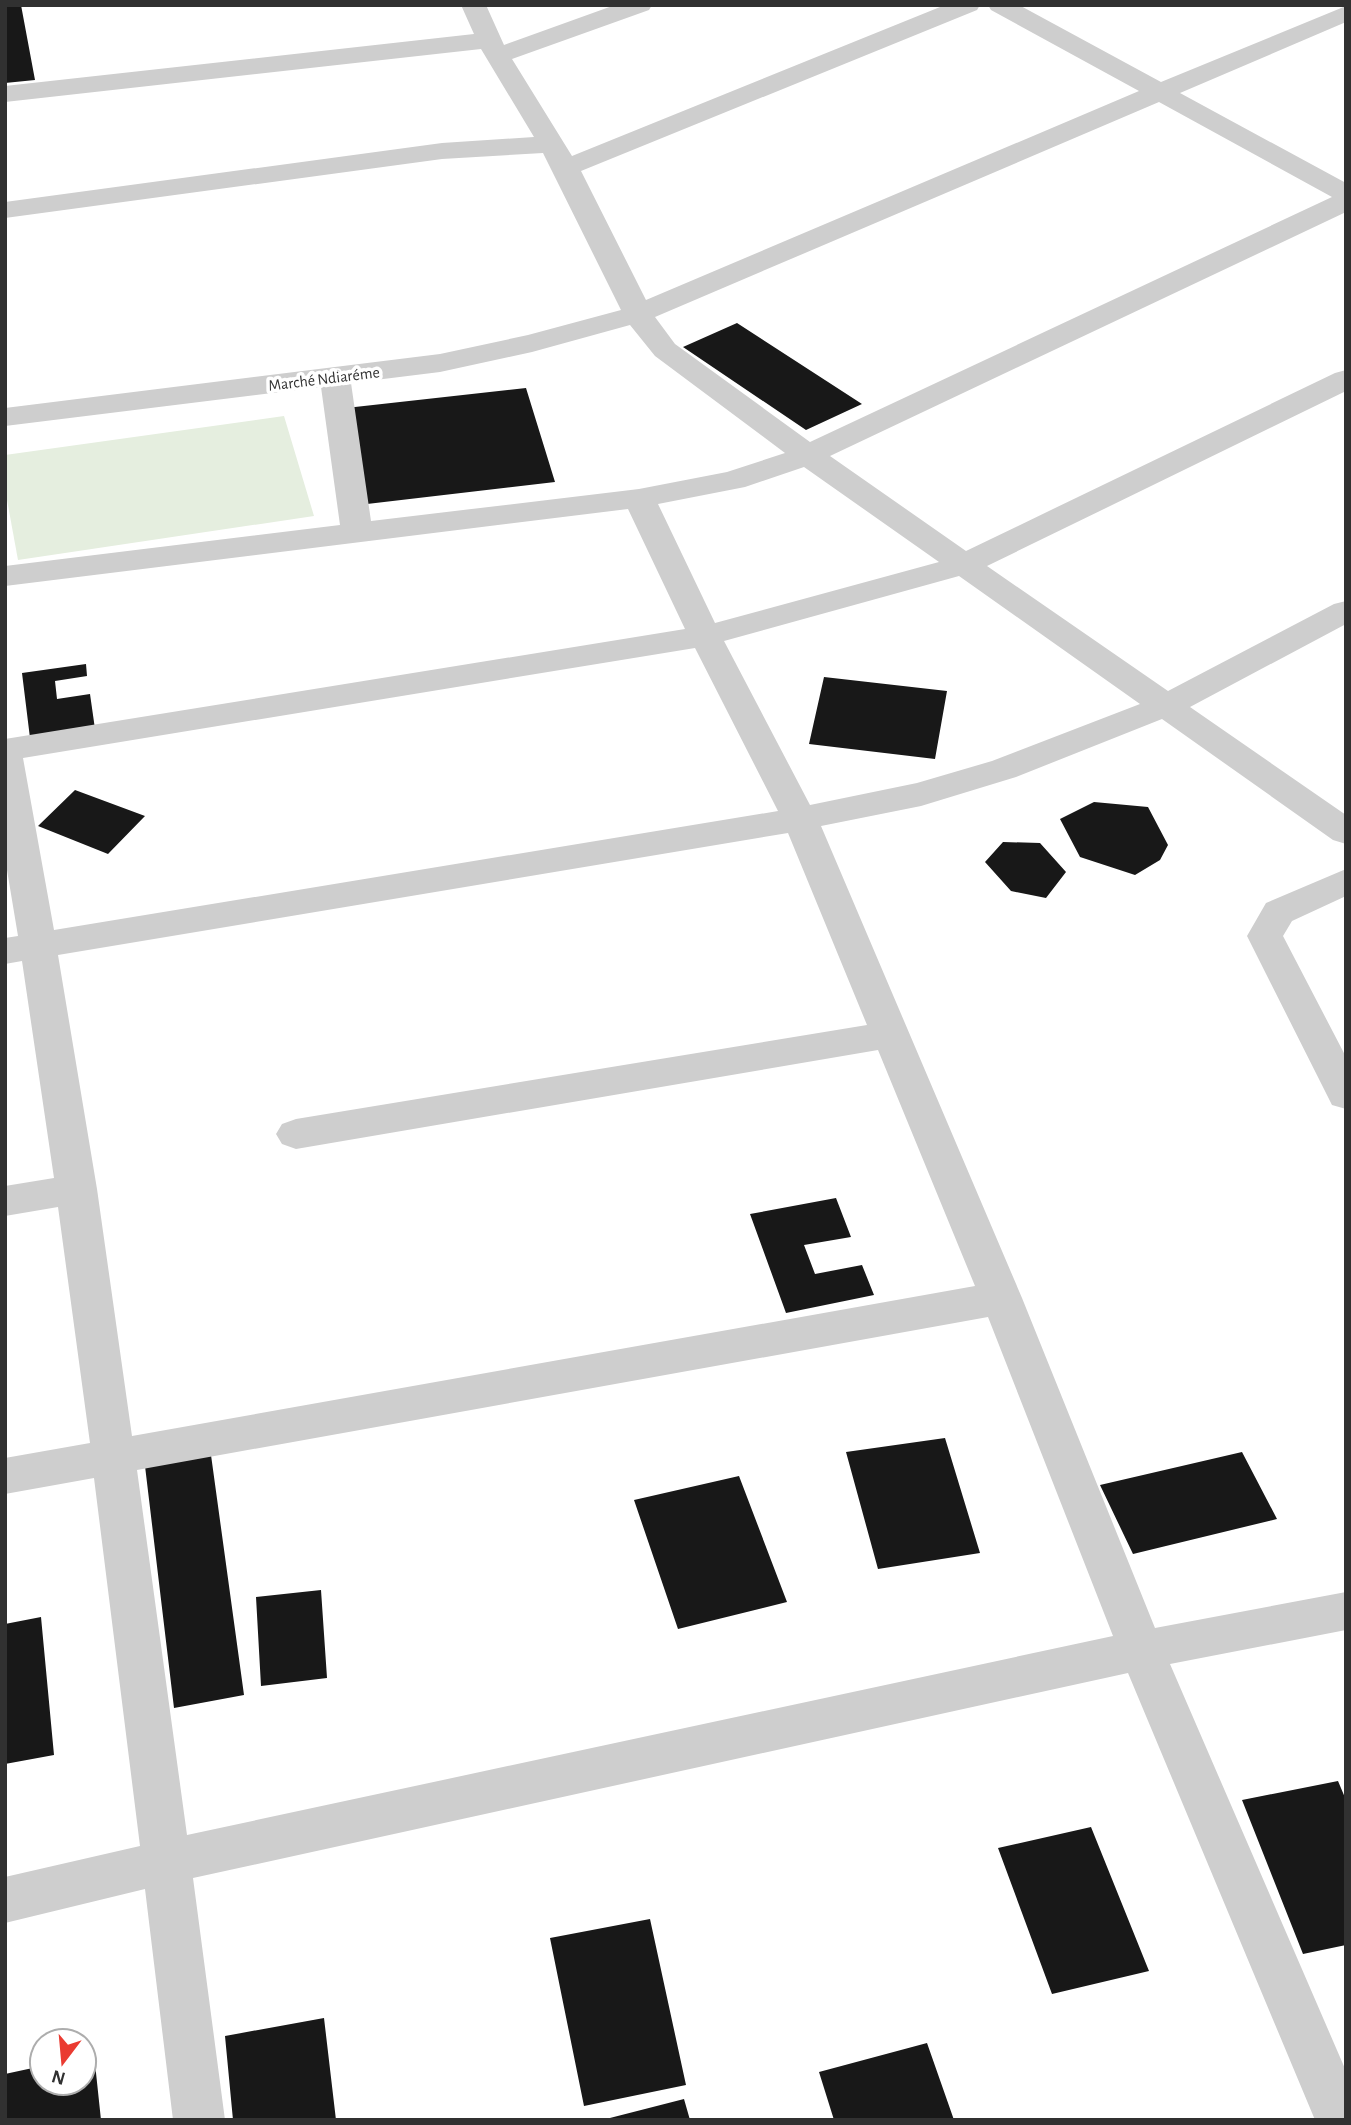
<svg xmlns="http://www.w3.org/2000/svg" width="1351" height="2125" font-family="'Alegreya Sans',sans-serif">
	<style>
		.green { fill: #e5eedf }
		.building { fill: #181818 }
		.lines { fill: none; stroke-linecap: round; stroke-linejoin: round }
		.minor { fill: #cecece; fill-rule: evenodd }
		.labels { text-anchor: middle; stroke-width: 7; stroke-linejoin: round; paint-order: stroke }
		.far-street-label { font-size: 16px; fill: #313131; stroke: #fff }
	</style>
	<rect width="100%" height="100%" fill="#fff"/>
	<path class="green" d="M284 416 314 516 18 560 5 489V455Z"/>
	<path class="building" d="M5 5H21L35 80 5 83Z
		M737 323 862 404 806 430 683 347Z
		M526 388 555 482 367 504 346 408Z
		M86 664 87 676 55 681 57 699 90 694 95 729 30 738 22 673Z
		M824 677 947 691 935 759 809 744Z
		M75 790 145 816 108 854 38 826Z
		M1094 802 1148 807 1168 845 1160 860 1135 875 1080 857 1060 819Z
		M1003 842 1040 843 1066 872 1046 898 1011 891 985 862Z
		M836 1198 851 1237 804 1245 815 1274 862 1265 874 1295 786 1313 750 1214Z
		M945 1438 980 1553 878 1569 846 1452Z
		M1242 1452 1277 1519 1133 1554 1100 1485Z
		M211 1455 244 1695 174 1708 145 1466Z
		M739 1476 787 1602 678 1629 634 1500Z
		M321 1590 327 1678 261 1686 256 1597Z
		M41 1617 54 1755 5 1764V1624Z
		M1338 1781 1346 1800V1945L1303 1954 1242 1800Z
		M1091 1827 1149 1971 1052 1994 998 1848Z
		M650 1919 686 2085 584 2106 550 1938Z
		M324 2018 336 2120H233L225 2036Z
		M927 2043 954 2120H834L819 2072Z
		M94 2054 101 2120H5V2074L42 2066V2083H84V2056Z
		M684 2099 690 2120H606V2119Z"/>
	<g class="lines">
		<path class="minor" d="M461 5H486L504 45 615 5H652L649 10 512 59 572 156 945 5H980L977 10 581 171 646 300 1139 91 991 10 988 5H1019L1161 82 1346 6V22L1180 93 1346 183V212L830 456 966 551 1335 373 1346 370V391L987 566 1168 691 1334 604 1346 601V624L1190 707 1346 815V844L1333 840 1162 719 1016 777 921 806 821 826 1022 1298 1155 1628 1346 1592V1630L1170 1664 1346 2071V2120H1315L1128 1673 193 1878 225 2120H173L145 1889 5 1923V1877L140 1846 94 1478 5 1494V1458L90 1443 58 1207 5 1216V1186L54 1178 22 961 5 964V938L18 936 5 858V739L685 629 628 509 5 586V566L340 525 321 387 5 426V408L440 354 528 335 621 310 543 153 442 159 5 218V202L442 143 534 137 481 49 5 102V86L474 34ZM1159 102 1332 197 810 442 675 344 655 317ZM630 325 655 356 785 453 727 472 639 489 371 521 351 383 440 372 532 352ZM804 467 939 562 715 623 658 504 745 487ZM959 576 1140 704 992 761 917 783 810 805 724 641ZM695 648 778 811 54 930 23 758ZM788 833 867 1025 296 1119 282 1124 276 1134 282 1144 296 1149 878 1050 975 1286 132 1436 97 1189 58 955ZM988 1317 1113 1636 187 1835 137 1470Z
			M1346 869V896L1292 921 1283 936 1346 1057V1109L1332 1105 1247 936 1266 903Z"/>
	</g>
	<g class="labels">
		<g class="far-street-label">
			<text transform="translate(324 378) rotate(-7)" y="6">Marché Ndiaréme</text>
		</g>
	</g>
	<rect width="1351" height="2125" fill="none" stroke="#313131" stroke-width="14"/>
	<g transform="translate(63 2062) rotate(196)"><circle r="33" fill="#ffffff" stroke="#adadad" stroke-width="2"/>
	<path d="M0-5L12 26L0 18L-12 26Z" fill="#ea3b31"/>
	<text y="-10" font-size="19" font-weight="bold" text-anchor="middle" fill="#313131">N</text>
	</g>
</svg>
